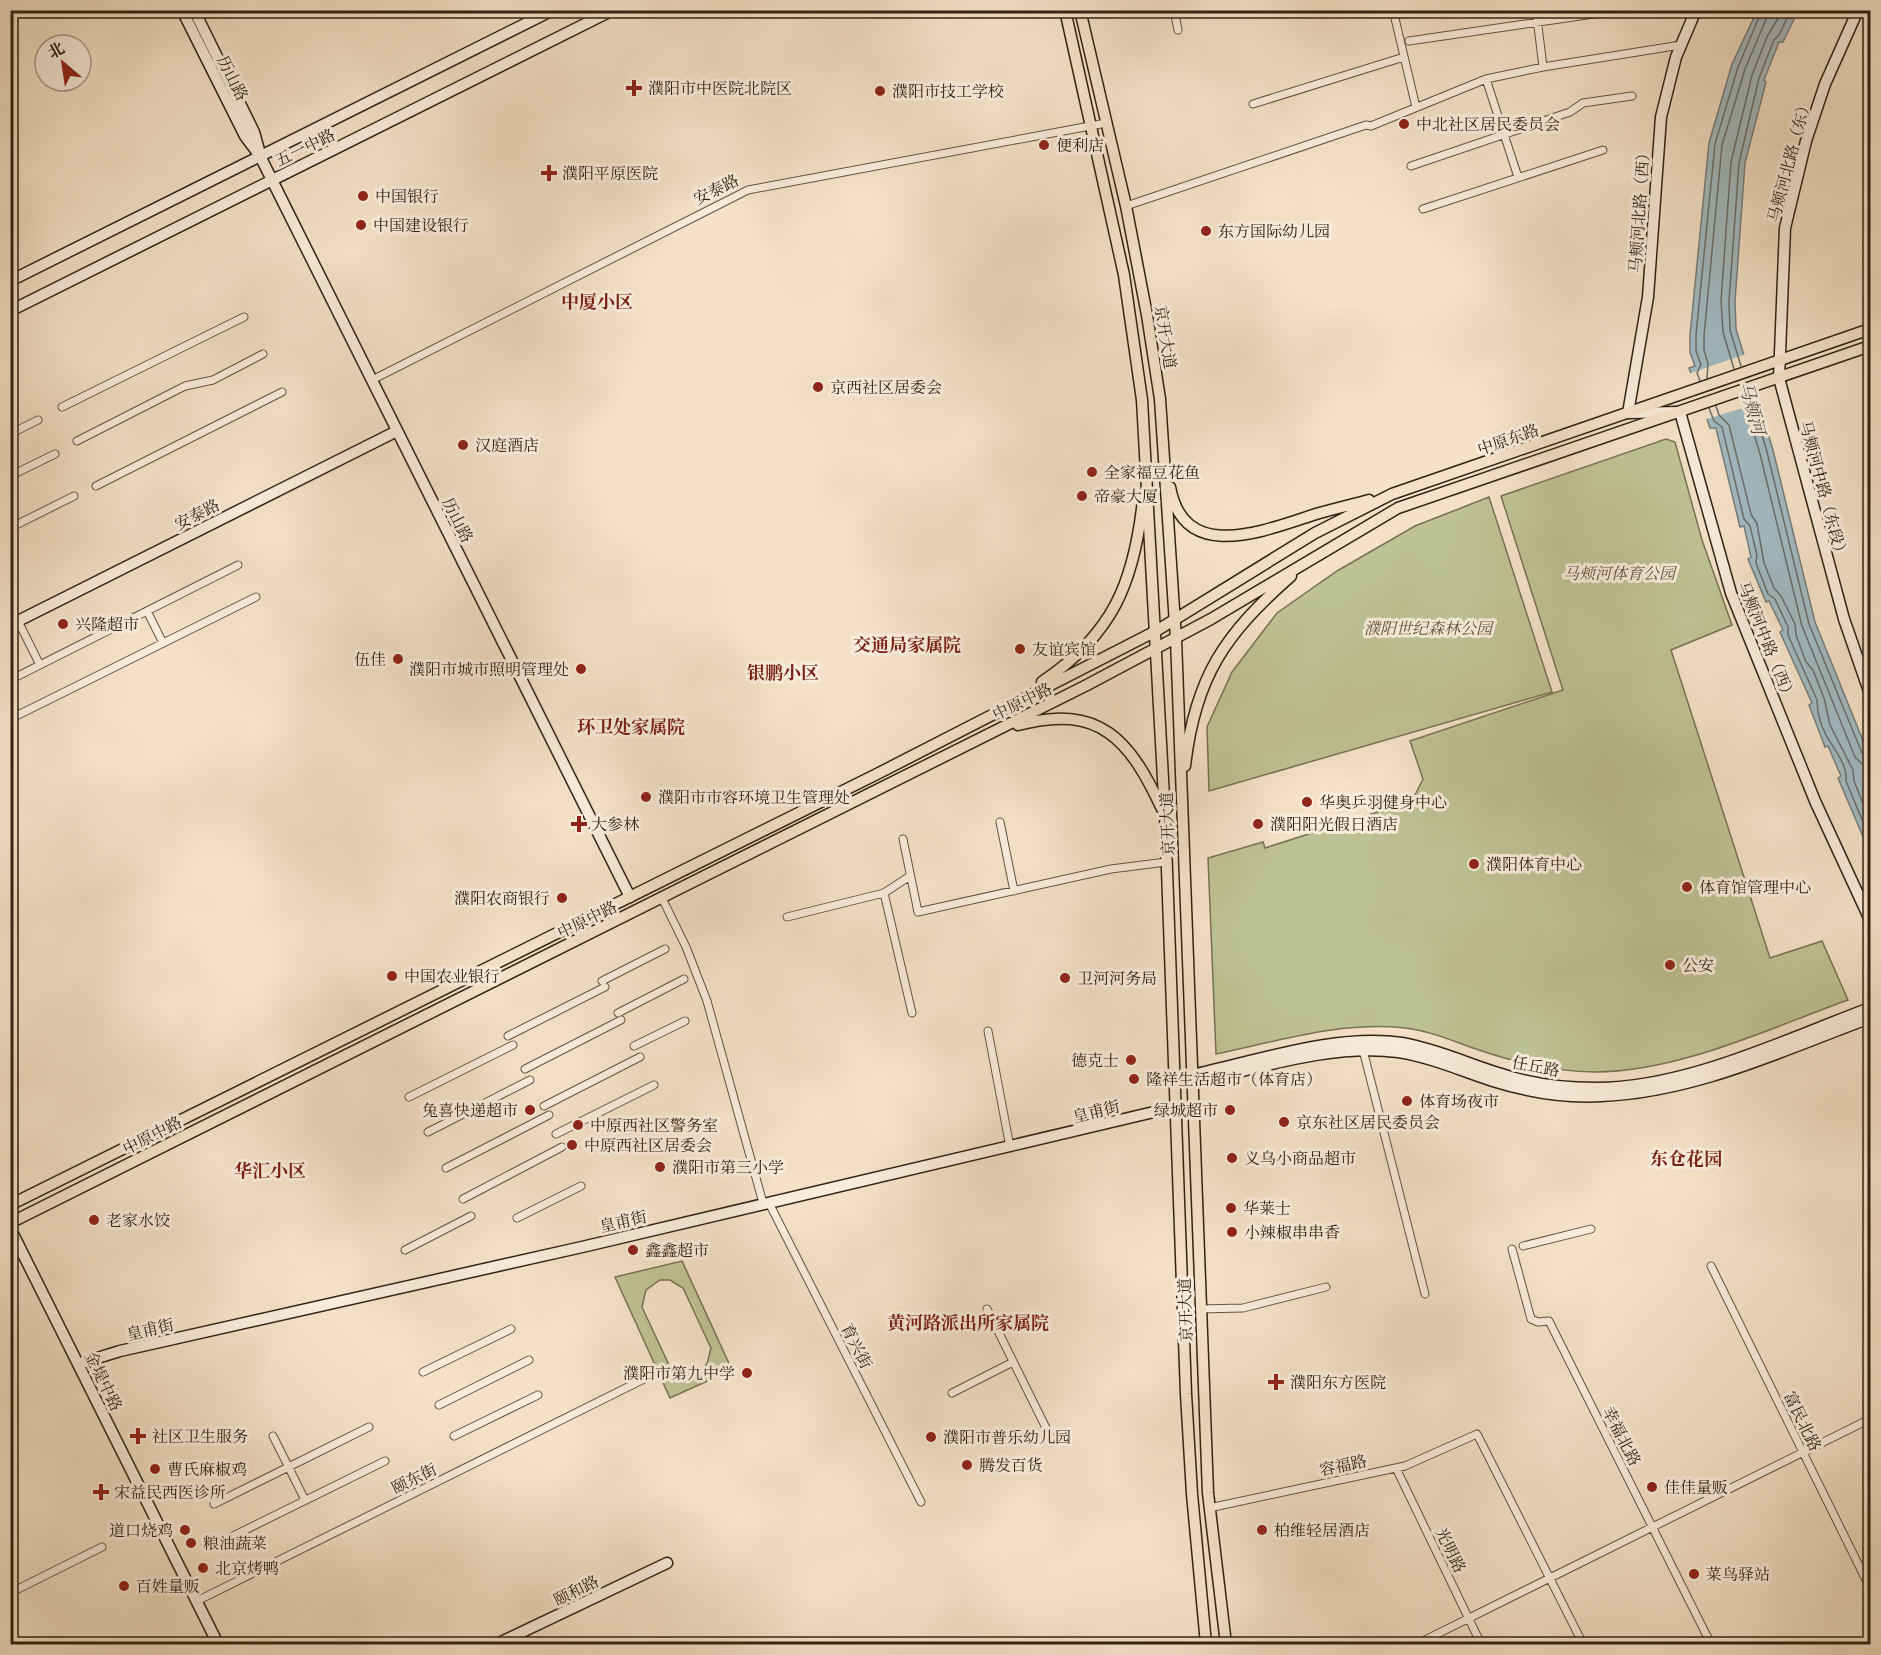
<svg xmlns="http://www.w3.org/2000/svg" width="1881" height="1655" font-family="'Old Standard TT','Noto Serif SC',serif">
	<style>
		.green { fill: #bdc294; stroke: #777254; stroke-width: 1.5; fill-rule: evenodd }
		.water { fill: #a2bac1; stroke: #757d7b; stroke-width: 1.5 }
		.pier { fill: #f4e1c7 }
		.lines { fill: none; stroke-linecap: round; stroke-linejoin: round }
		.shore { stroke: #6a6e6a; stroke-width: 1.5 }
		.street-casing { stroke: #625240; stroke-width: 9 }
		.secondary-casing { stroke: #312213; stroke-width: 13 }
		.primary-casing { stroke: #312213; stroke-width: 13 }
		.street { stroke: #f8ecdb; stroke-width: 7 }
		.secondary { stroke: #f8ecdb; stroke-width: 10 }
		.primary { stroke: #f4e1c7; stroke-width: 10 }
		.poi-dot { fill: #8f2418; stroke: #f8ecdb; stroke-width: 2 }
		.labels { text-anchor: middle; stroke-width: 6; stroke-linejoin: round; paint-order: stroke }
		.street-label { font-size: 16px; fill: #312213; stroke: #f8ecdb }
		.poi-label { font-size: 16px; fill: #312213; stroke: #f8ecdb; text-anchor: start }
		.park-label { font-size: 16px; font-style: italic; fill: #5b523a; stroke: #f8ecdb }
		.neighbourhood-label { font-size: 18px; font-weight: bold; fill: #7a1f14; stroke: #f8ecdb }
		.water-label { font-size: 18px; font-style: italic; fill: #535047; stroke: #f8ecdb }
	</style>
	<rect width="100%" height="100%" fill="#f4e1c7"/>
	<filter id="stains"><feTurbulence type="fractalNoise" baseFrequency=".00333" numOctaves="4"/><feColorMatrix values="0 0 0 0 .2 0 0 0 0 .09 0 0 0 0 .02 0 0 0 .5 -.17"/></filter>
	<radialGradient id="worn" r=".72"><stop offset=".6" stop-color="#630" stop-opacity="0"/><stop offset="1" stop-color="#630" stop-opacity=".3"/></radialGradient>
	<path class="green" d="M1666 439 1675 442 1702 540 1732 625 1671 650 1770 958 1822 941 1848 1000C1770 1028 1679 1072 1595 1072 1555 1072 1517 1063 1479 1050 1455 1042 1431 1031 1405 1028 1341 1021 1279 1041 1216 1054L1208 858 1263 842 1265 848 1412 801 1423 779 1410 741 1563 690 1501 496Z
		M1489 497 1552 692 1209 791 1207 727 1232 672 1277 613 1337 571 1415 526Z
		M682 1261 732 1370 670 1398 615 1277ZM660 1280H670L683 1288 711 1348 707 1364C697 1377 682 1378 670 1367L642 1307 646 1290Z"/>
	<path class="water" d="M1757 11H1798L1783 42H1779L1764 80 1766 82 1745 163 1735 301 1736 329 1773 450 1815 622 1870 758V853L1838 778 1841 776 1828 746 1825 747 1809 705 1812 703 1780 632 1783 630 1769 601 1766 602 1748 559 1751 557 1744 526 1740 527 1716 428H1710L1689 368 1695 366 1690 352V335L1709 143 1732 64Z"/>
	<path class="pier" d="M1746 354 1762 402 1704 420 1688 374Z"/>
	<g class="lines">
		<path class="shore" d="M1741 366 1730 330 1729 301 1739 163 1759 78 1774 40 1779 35 1791 10
			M1734 369 1723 332 1721 301 1731 162 1752 75 1767 37 1783 10
			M1707 378 1708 364 1704 350V336L1722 145 1745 69 1770 10
			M1700 381 1697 373 1701 365 1696 351V335L1715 144 1738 67 1762 10
			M1750 394 1767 452 1809 624 1862 753 1870 757
			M1743 397 1760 454 1802 626 1855 757 1861 763 1870 765
			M1716 406 1719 415 1729 425 1751 514 1757 524 1764 563 1774 588 1781 596 1795 624 1796 635 1806 662 1813 670 1824 698 1830 725 1853 770 1854 781 1870 821
			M1709 408 1714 421 1722 427 1744 519 1750 526 1757 555 1756 563 1768 594 1775 599 1788 627V635L1817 700C1817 712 1821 726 1827 737 1835 750 1848 766 1846 781L1870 839"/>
		<defs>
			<path id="street" d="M1174 10 1178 30
				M1393 10 1416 107
				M1536 10 1543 67
				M1409 41 1621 10
				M1486 79 1518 177
				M1253 104 1404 57
				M1411 166 1570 112 1583 103 1632 96
				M1126 206 1366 125 1371 126 1486 79 1543 67 1681 45
				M1423 209 1603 150
				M372 380 748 190 1106 123
				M62 407 244 317
				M10 434 38 420
				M77 441 185 386 213 380 263 354
				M10 476 55 454
				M96 486 282 392
				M10 528 74 496
				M147 611 163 643
				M18 621 40 665
				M10 680 238 565
				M10 719 256 597
				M1000 822 1014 891
				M903 839 918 912 1111 869 1166 862
				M884 893 912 1013
				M662 898 686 947 707 1001 763 1203
				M787 917 884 893 910 876
				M602 981 665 949
				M618 1013 684 979
				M988 1031 1010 1147
				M508 1036 605 987
				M634 1046 685 1021
				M1363 1050 1425 1294
				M525 1069 621 1020
				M409 1097 513 1045
				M544 1106 640 1057
				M428 1132 530 1080
				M556 1134 654 1085
				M446 1168 549 1115
				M463 1199 562 1147
				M769 1203 921 1502
				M517 1218 581 1186
				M1523 1246 1591 1229
				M1512 1249 1531 1319 1538 1322 1549 1321 1711 1644
				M405 1250 471 1216
				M1711 1266 1870 1588
				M987 1309 1050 1436
				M1200 1309 1243 1308 1326 1287
				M423 1372 511 1329
				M952 1393 1013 1362
				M439 1405 529 1360
				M273 1436 305 1500
				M454 1436 538 1395
				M1396 1468 1481 1644
				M214 1504 369 1427
				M1209 1508 1405 1466 1477 1434 1583 1644
				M231 1537 385 1461
				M10 1593 102 1547
				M197 1601 644 1379
				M1417 1644 1870 1419"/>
			<path id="secondary" d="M182 10 245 136 260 156 630 897
				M194 10 254 132 259 150
				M1696 10 1676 57 1661 117 1648 297 1628 413 1680 412 1731 593 1815 801 1870 920
				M1858 10 1825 84 1806 141 1785 228 1779 378 1844 619 1870 694
				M10 281 553 10
				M10 311 613 10
				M10 625 397 431
				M1192 1075C1257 1061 1336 1033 1402 1043 1436 1049 1466 1063 1498 1073 1530 1084 1563 1088 1596 1088 1687 1088 1786 1039 1870 1008
				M1192 1083C1256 1069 1332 1043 1398 1052 1431 1057 1462 1071 1493 1081 1528 1092 1565 1098 1601 1096 1696 1092 1783 1050 1870 1018
				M10 1228 218 1644
				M78 1364 120 1351 582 1247 1175 1107
				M497 1644 667 1563"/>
			<path id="primary" d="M1065 10 1124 275 1142 400 1165 815 1186 1394 1192 1494 1206 1644
				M1080 10 1126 206 1147 315 1160 399 1176 639 1208 1493 1226 1644
				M1170 487C1184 565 1266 530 1316 514 1333 509 1351 505 1369 500
				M1042 682C1113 634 1134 583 1143 500
				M1018 725C1100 703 1130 740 1162 809
				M1185 766C1195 677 1225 634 1291 576
				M10 1205 877 774 1156 631 1315 533 1392 494 1870 329
				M10 1223 1087 685 1211 619 1398 508 1870 346"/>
		</defs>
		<use href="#street" class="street-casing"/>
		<use href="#secondary" class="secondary-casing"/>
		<use href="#primary" class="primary-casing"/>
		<use href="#street" class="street"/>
		<use href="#secondary" class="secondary"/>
		<use href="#primary" class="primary"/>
	</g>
	<g class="poi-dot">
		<path d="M631 79h6v6h6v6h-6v6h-6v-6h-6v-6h6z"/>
		<circle cx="880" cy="91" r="6"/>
		<circle cx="1404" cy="124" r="6"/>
		<circle cx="1044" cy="145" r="6"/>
		<path d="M546 164h6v6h6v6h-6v6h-6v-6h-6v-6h6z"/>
		<circle cx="363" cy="196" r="6"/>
		<circle cx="361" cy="225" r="6"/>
		<circle cx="1206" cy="231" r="6"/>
		<circle cx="818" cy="387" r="6"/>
		<circle cx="463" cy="445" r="6"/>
		<circle cx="1092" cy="472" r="6"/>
		<circle cx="1082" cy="496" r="6"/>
		<circle cx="63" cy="624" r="6"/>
		<circle cx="1020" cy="649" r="6"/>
		<circle cx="398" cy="659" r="6"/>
		<circle cx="581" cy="669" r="6"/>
		<circle cx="646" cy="797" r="6"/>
		<circle cx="1307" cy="802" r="6"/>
		<path d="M576 815h6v6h6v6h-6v6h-6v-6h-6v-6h6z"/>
		<circle cx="1258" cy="824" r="6"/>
		<circle cx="1474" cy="864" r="6"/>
		<circle cx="1687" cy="887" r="6"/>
		<circle cx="562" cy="898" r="6"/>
		<circle cx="1670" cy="965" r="6"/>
		<circle cx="392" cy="976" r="6"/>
		<circle cx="1065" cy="978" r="6"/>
		<circle cx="1131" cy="1060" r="6"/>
		<circle cx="1134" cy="1079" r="6"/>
		<circle cx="1407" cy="1101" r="6"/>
		<circle cx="530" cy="1110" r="6"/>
		<circle cx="1230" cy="1110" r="6"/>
		<circle cx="1284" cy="1122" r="6"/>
		<circle cx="578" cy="1125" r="6"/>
		<circle cx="572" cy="1145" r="6"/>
		<circle cx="1232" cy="1158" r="6"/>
		<circle cx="660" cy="1167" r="6"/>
		<circle cx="1231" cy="1208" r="6"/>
		<circle cx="94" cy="1220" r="6"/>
		<circle cx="1232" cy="1232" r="6"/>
		<circle cx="633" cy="1250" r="6"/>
		<circle cx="747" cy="1373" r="6"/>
		<path d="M1273 1373h6v6h6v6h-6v6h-6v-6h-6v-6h6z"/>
		<path d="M135 1427h6v6h6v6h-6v6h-6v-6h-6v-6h6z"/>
		<circle cx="931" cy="1437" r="6"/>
		<circle cx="967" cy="1465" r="6"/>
		<circle cx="155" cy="1469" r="6"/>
		<circle cx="1652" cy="1487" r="6"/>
		<path d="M98 1483h6v6h6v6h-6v6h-6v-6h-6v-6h6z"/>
		<circle cx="185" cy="1530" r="6"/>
		<circle cx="1262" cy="1530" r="6"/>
		<circle cx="191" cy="1543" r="6"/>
		<circle cx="203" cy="1568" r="6"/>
		<circle cx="1694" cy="1574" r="6"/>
		<circle cx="124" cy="1586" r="6"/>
	</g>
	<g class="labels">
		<g class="street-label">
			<text transform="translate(233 78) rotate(63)" y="6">历山路</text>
			<text transform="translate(305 147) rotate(-26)" y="6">五一中路</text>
			<text transform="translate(1789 160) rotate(-75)" y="6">马颊河北路（东）</text>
			<text transform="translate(716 189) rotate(-26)" y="6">安泰路</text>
			<text transform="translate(1639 209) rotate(-86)" y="6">马颊河北路（西）</text>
			<text transform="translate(1166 337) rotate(81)" y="6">京开大道</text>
			<text transform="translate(1508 439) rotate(-19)" y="6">中原东路</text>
			<text transform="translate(1824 490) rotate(75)" y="6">马颊河中路（东段）</text>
			<text transform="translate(197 514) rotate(-27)" y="6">安泰路</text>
			<text transform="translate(458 520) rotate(63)" y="6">历山路</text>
			<text transform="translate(1767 641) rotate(68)" y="6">马颊河中路（西）</text>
			<text transform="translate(1022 701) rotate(-26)" y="6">中原中路</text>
			<text transform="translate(1167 824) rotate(-92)" y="6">京开大道</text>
			<text transform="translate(587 919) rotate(-26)" y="6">中原中路</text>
			<text transform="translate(1536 1066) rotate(11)" y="6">任丘路</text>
			<text transform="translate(1096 1111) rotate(-14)" y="6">皇甫街</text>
			<text transform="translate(152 1135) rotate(-27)" y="6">中原中路</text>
			<text transform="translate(623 1221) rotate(-13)" y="6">皇甫街</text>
			<text transform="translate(1185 1310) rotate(-92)" y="6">京开大道</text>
			<text transform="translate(150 1329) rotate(-13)" y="6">皇甫街</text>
			<text transform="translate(857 1346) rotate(63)" y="6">育兴街</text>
			<text transform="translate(104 1381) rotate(64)" y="6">金堤中路</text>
			<text transform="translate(1803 1421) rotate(64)" y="6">富民北路</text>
			<text transform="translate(1622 1436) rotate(63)" y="6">幸福北路</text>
			<text transform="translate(1343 1465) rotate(-12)" y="6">容福路</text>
			<text transform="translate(414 1478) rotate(-26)" y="6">颐东街</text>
			<text transform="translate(1451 1550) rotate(64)" y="6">光明路</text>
			<text transform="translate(576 1590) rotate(-26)" y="6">颐和路</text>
		</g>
		<g class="poi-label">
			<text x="648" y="94">濮阳市中医院北院区</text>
			<text x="892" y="97">濮阳市技工学校</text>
			<text x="1416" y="130">中北社区居民委员会</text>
			<text x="1056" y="151">便利店</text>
			<text x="562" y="179">濮阳平原医院</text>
			<text x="375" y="202">中国银行</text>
			<text x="373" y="231">中国建设银行</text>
			<text x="1218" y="237">东方国际幼儿园</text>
			<text x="830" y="393">京西社区居委会</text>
			<text x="475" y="451">汉庭酒店</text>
			<text x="1104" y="478">全家福豆花鱼</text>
			<text x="1094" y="502">帝豪大厦</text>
			<text x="75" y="630">兴隆超市</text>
			<text x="1032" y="655">友谊宾馆</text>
			<text x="386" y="665" text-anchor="end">伍佳</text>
			<text x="569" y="675" text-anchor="end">濮阳市城市照明管理处</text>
			<text x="658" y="803">濮阳市市容环境卫生管理处</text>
			<text x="1319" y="808">华奥乒羽健身中心</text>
			<text x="591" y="830">大参林</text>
			<text x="1270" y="830">濮阳阳光假日酒店</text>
			<text x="1486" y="870">濮阳体育中心</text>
			<text x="1699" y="893">体育馆管理中心</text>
			<text x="550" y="904" text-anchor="end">濮阳农商银行</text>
			<text x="1682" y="971">公安</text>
			<text x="404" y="982">中国农业银行</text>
			<text x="1077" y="984">卫河河务局</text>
			<text x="1119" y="1066" text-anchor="end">德克士</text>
			<text x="1146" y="1085">隆祥生活超市（体育店）</text>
			<text x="1419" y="1107">体育场夜市</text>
			<text x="518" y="1116" text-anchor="end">兔喜快递超市</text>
			<text x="1218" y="1116" text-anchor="end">绿城超市</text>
			<text x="1296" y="1128">京东社区居民委员会</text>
			<text x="590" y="1131">中原西社区警务室</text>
			<text x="584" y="1151">中原西社区居委会</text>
			<text x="1244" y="1164">义乌小商品超市</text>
			<text x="672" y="1173">濮阳市第三小学</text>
			<text x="1243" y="1214">华莱士</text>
			<text x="106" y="1226">老家水饺</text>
			<text x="1244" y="1238">小辣椒串串香</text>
			<text x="645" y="1256">鑫鑫超市</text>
			<text x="735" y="1379" text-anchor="end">濮阳市第九中学</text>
			<text x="1290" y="1388">濮阳东方医院</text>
			<text x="152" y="1442">社区卫生服务</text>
			<text x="943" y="1443">濮阳市普乐幼儿园</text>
			<text x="979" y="1471">腾发百货</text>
			<text x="167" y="1475">曹氏麻椒鸡</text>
			<text x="1664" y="1493">佳佳量贩</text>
			<text x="114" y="1498">宋益民西医诊所</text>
			<text x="173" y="1536" text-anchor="end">道口烧鸡</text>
			<text x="1274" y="1536">柏维轻居酒店</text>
			<text x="203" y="1549">粮油蔬菜</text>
			<text x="215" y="1574">北京烤鸭</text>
			<text x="1706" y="1580">菜鸟驿站</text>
			<text x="136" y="1592">百姓量贩</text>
		</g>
		<g class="park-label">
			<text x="1619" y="579">马颊河体育公园</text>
			<text x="1428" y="634">濮阳世纪森林公园</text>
		</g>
		<g class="neighbourhood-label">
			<text x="597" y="308">中厦小区</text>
			<text x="907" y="651">交通局家属院</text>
			<text x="783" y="679">银鹏小区</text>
			<text x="631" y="733">环卫处家属院</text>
			<text x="1686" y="1165">东仓花园</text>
			<text x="270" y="1177">华汇小区</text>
			<text x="968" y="1329">黄河路派出所家属院</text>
		</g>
		<g class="water-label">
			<text transform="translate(1752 408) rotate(75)" y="6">马颊河</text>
		</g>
	</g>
	<rect width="1881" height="1655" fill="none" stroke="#f4e1c7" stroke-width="36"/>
	<rect x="12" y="12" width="1857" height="1631" fill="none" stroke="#312213" stroke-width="3"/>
	<rect x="18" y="18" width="1845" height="1619" fill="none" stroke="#312213" stroke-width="1.5"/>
	<g transform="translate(63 63) rotate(331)"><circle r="28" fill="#f8ecdb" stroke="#a89b8b" stroke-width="1.5"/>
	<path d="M0-4.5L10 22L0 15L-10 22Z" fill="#8f2418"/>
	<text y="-9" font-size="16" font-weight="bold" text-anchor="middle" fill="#312213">北</text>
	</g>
	<rect width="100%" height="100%" filter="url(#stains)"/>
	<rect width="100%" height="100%" fill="url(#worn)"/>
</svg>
